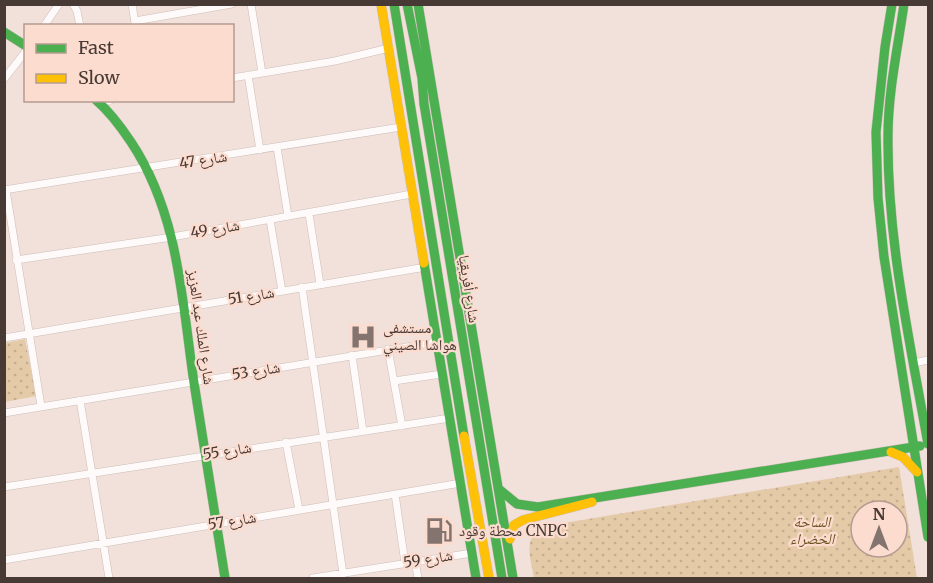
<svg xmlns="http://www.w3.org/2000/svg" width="933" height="583" font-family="Merriweather,'Noto Naskh Arabic',serif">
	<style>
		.park { fill: url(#park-dots); fill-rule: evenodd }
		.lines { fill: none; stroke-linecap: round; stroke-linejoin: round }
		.street-casing { stroke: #ccbeb9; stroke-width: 8 }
		.fast-casing { stroke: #ccbeb9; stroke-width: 10 }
		.slow-casing { stroke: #ccbeb9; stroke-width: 10 }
		.street { stroke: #fdfaf9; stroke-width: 7 }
		.fast { stroke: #4caf50; stroke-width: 9 }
		.slow { stroke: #ffc107; stroke-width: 9 }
		.labels { text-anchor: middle; stroke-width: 4.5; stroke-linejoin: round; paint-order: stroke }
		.street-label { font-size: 15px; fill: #473a35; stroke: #fcdccf }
		.poi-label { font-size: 15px; fill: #473a35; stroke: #fcdccf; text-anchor: start }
		.park-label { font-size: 15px; font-style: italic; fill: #6b5220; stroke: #fcdccf }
	</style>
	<defs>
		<pattern id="park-dots" width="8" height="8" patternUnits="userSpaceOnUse" patternTransform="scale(1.5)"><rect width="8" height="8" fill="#e4caa7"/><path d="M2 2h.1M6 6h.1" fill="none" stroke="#c5ae90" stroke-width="1.8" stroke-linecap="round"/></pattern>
	</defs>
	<rect width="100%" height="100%" fill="#f2e0da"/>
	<path class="park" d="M25 339 36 396 5 402V343Z
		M899 467 917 578H534C531 558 523 542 540 527ZM861 511H897V547H861Z"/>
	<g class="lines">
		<defs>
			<path id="street" d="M73 4 77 11 80 26
				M132 4 135 23
				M251 4 262 73
				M135 21 232 4
				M44 26 59 4
				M248 75 260 150
				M232 78 335 61 389 48
				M4 79 26 51
				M100 103 111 100
				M277 147 288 216
				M4 190 401 127
				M6 190 41 406
				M309 214 320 284
				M270 220 282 291
				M16 260 172 237 412 194
				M302 287 343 574
				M4 338 426 267
				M388 349 402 426
				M352 355 363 431
				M914 363 928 360
				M394 381 442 374
				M80 400 109 578
				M4 413 437 342
				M286 442 299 510
				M4 487 450 418
				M395 494 405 563
				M4 560 461 483
				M415 561 418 578
				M313 578 472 553"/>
			<path id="fast" d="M394 4 464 436
				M407 4 422 78 424 104 502 578
				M418 4 513 578
				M892 4 885 47 876 132 878 198 884 257 928 537
				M904 4C898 47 888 92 888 136 887 240 910 342 928 444
				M4 32 26 46
				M96 100C110 112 121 127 131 142 179 214 182 301 194 383 204 448 215 513 225 578
				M424 263 476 578
				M500 490 517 504 538 507 920 446"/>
			<path id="slow" d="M381 4 424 263
				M464 436 489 578
				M891 452 903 457 917 472
				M510 539 514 525 523 520 592 502"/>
		</defs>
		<use href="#street" class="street-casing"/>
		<use href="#fast" class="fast-casing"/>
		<use href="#slow" class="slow-casing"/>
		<use href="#street" class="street"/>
		<use href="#fast" class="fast"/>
		<use href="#slow" class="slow"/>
	</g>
	<defs>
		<symbol id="hospital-bare" viewBox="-9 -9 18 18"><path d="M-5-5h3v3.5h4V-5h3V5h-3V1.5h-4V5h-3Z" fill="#83746f" stroke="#fcdccf" stroke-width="2.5" paint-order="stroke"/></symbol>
		<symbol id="fuel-bare" viewBox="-9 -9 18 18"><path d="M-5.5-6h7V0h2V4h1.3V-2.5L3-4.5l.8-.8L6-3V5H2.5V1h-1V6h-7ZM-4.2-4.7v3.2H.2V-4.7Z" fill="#83746f" stroke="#fcdccf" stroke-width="2.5" paint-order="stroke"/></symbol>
	</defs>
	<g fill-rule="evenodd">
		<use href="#hospital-bare" x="344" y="318" width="38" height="38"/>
		<use href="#fuel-bare" x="420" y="512" width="38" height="38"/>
	</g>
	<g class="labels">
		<g class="street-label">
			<text transform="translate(203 160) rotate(-9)" y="5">شارع 47</text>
			<text transform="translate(215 229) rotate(-9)" y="5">شارع 49</text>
			<text transform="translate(469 289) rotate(81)" y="5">شارع أفريقيا</text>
			<text transform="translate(251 296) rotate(-9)" y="5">شارع 51</text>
			<text transform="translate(201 327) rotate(82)" y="5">شارع الملك عبد العزيز</text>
			<text transform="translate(256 371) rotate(-9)" y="5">شارع 53</text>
			<text transform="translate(227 451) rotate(-9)" y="5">شارع 55</text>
			<text transform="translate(232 521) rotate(-9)" y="5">شارع 57</text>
			<text transform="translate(428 559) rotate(-9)" y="5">شارع 59</text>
		</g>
		<g class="poi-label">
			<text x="383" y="333">مستشفى<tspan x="383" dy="17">هواشا الصيني</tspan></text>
			<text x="459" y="536">محطة وقود CNPC</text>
		</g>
		<g class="park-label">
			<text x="812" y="527">الساحة<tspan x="812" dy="17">الخضراء</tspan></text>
		</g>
	</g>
	<rect width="933" height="583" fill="none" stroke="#473a35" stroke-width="12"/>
	<rect x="24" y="24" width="210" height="78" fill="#fcdccf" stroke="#b49b91" stroke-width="1.5"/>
	<rect x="36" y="44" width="30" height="9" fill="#4caf50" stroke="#b49b91" stroke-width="1.5"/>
	<text x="78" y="54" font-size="18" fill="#473a35">Fast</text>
	<rect x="36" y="74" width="30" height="9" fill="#ffc107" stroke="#b49b91" stroke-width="1.5"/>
	<text x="78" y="84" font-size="18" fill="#473a35">Slow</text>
	<g transform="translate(879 529)"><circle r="28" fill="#fcdccf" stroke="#b49b91" stroke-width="1.5"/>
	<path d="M0-4.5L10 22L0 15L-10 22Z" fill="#83746f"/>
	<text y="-9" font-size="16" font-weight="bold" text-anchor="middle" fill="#473a35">N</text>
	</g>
</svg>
